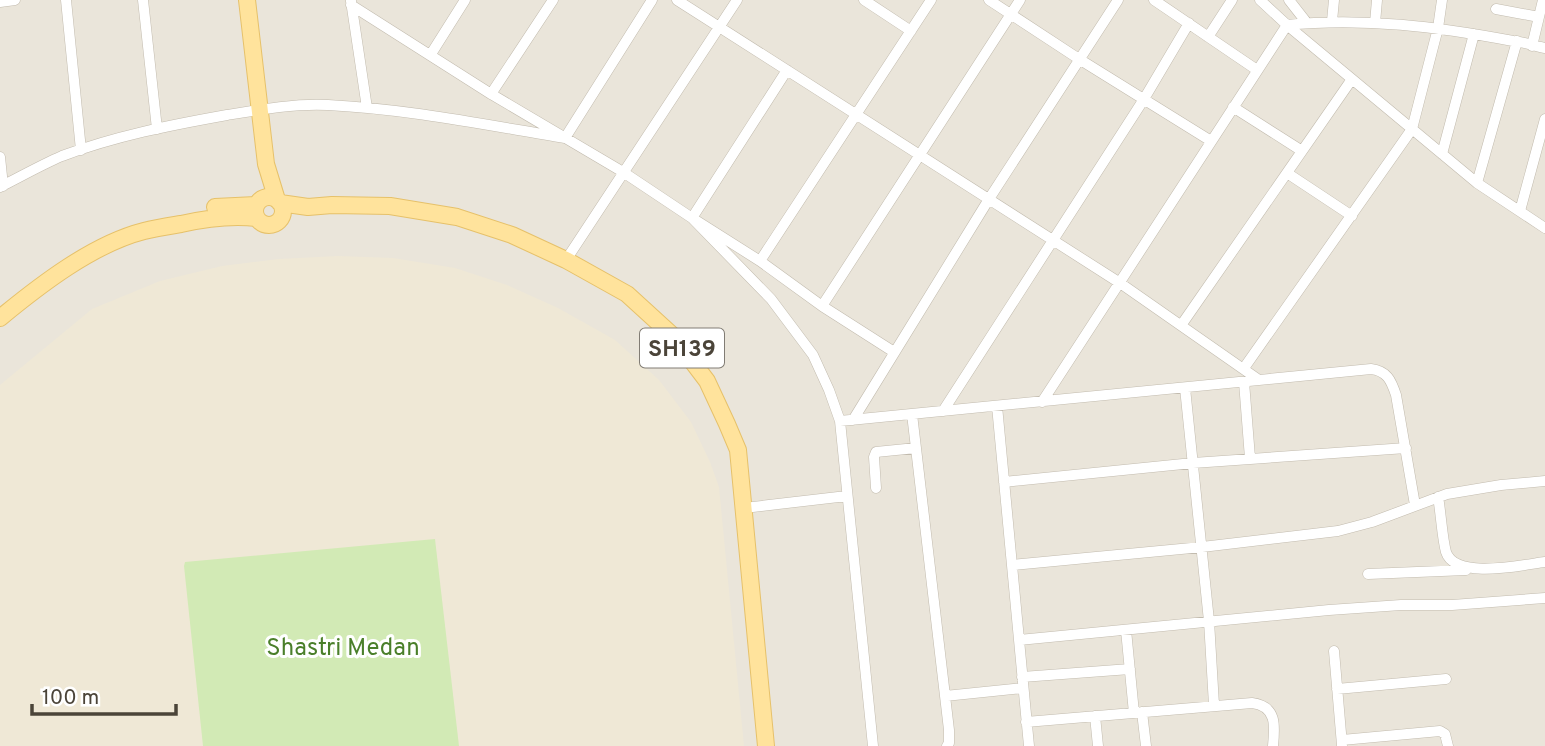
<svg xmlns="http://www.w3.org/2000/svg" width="1545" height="746" font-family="Overpass,sans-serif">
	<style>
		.residential { fill: #eae5da }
		.education { fill: #efe8d6 }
		.green { fill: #d2eab5 }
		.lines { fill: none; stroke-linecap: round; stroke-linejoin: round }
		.street-casing { stroke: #c2bbae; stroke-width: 11 }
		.primary-casing { stroke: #e6c16a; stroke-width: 18 }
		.street { stroke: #fff; stroke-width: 10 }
		.primary { stroke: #ffe39c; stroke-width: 16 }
		.labels { text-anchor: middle; stroke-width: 6; stroke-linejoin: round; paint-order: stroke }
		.shield { fill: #fff; stroke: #817c74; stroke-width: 2 }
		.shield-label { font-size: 23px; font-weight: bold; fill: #4b4439 }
		.park-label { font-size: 24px; fill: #4a7f2a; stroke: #fff }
	</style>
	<rect width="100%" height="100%" fill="#f6f3ec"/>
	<path class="residential" d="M0 0H1545V746H0Z"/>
	<path class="education" d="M338 256 393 258 455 268 507 285 558 308 615 340 659 380 691 422 710 462 719 487 744 746H0V385L92 309 160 281 222 266 279 259Z"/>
	<path class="green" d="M435 539 459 746H203L184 566 185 562Z"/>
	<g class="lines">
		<defs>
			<path id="street" d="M66 0 81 150
				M143 0 157 129
				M677 0 1120 283 1259 380
				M864 0 911 31
				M989 0 1079 59 1211 141
				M1154 0 1257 70
				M1260 0 1287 25 1477 183 1545 228
				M1289 0 1307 23
				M351 1 367 108
				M0 2 15 0
				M351 5 491 94 623 172 692 218 760 261 822 306 894 352
				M1496 9 1539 17
				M1332 21 1334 0
				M1375 23 1377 0
				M1287 25C1363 17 1439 27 1513 41 1524 42 1534 46 1545 48
				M1208 37 1232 0
				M1532 46 1543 0
				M431 54 465 0
				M787 70 692 218 771 299 813 355 829 390 840 421 873 746
				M491 94 553 0
				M1233 107 1302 151
				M1442 154 1474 34
				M0 157 3 186
				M1287 173 1352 216
				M1477 183 1517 41
				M0 187C20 177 41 165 62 156 115 136 171 125 227 115 257 110 297 103 328 105 408 109 486 125 565 138L652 0
				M1520 211 1545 119
				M566 260 737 0
				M760 261 931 0
				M822 306 1020 0
				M1182 324 1352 79
				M1244 368 1412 129 1438 28 1442 0
				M1244 382 1250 458
				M1185 388 1209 621 1214 705
				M1042 402 1287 25
				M997 406 1029 746
				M943 411 1144 99 1189 23
				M912 414 949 730V743L947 746
				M853 420 989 199 1118 0
				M840 421 1371 369C1387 371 1391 380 1396 395L1415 505
				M1004 482 1193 463 1406 448
				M876 488 874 457 876 452 916 448
				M1438 497C1441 513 1442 537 1446 552 1455 580 1522 565 1545 562
				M744 508 847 496
				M1012 565 1202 547 1338 531 1372 522 1447 494 1501 485 1545 481
				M1368 574 1466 570
				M1126 630 1134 713
				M1019 640 1329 610 1401 605H1452L1545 598
				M1334 651 1342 745
				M1022 677 1130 669
				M1337 689 1446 679
				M945 696 1023 688
				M1142 712 1146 746
				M1095 716 1098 746
				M1026 722 1252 703C1277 706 1275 726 1273 746
				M1342 740 1440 731 1445 734 1448 746"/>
			<path id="primary" d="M247 0 266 164 277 200
				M255 211a14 14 0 1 1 28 0a14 14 0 1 1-28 0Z
				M280 203 308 207 332 205 390 206 457 217 512 235 566 260 627 294 673 336 707 381 727 424 738 450 766 746
				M215 207 256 205
				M0 318C40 285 93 244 144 231 156 228 169 226 181 224 207 218 230 215 257 218"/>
		</defs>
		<use href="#street" class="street-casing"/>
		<use href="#primary" class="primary-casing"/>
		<use href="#street" class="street"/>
		<use href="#primary" class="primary"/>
	</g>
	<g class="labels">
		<rect class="shield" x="640" y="328.5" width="84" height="39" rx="5"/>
		<g class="shield-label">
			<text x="682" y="356">SH139</text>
		</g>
		<g class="park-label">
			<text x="343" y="655">Shastri Medan</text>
		</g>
	</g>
	<path d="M32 704v10h144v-10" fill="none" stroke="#4b4439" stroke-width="3.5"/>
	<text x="42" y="704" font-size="21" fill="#4b4439" stroke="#ffffff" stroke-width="5" paint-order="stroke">100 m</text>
</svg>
